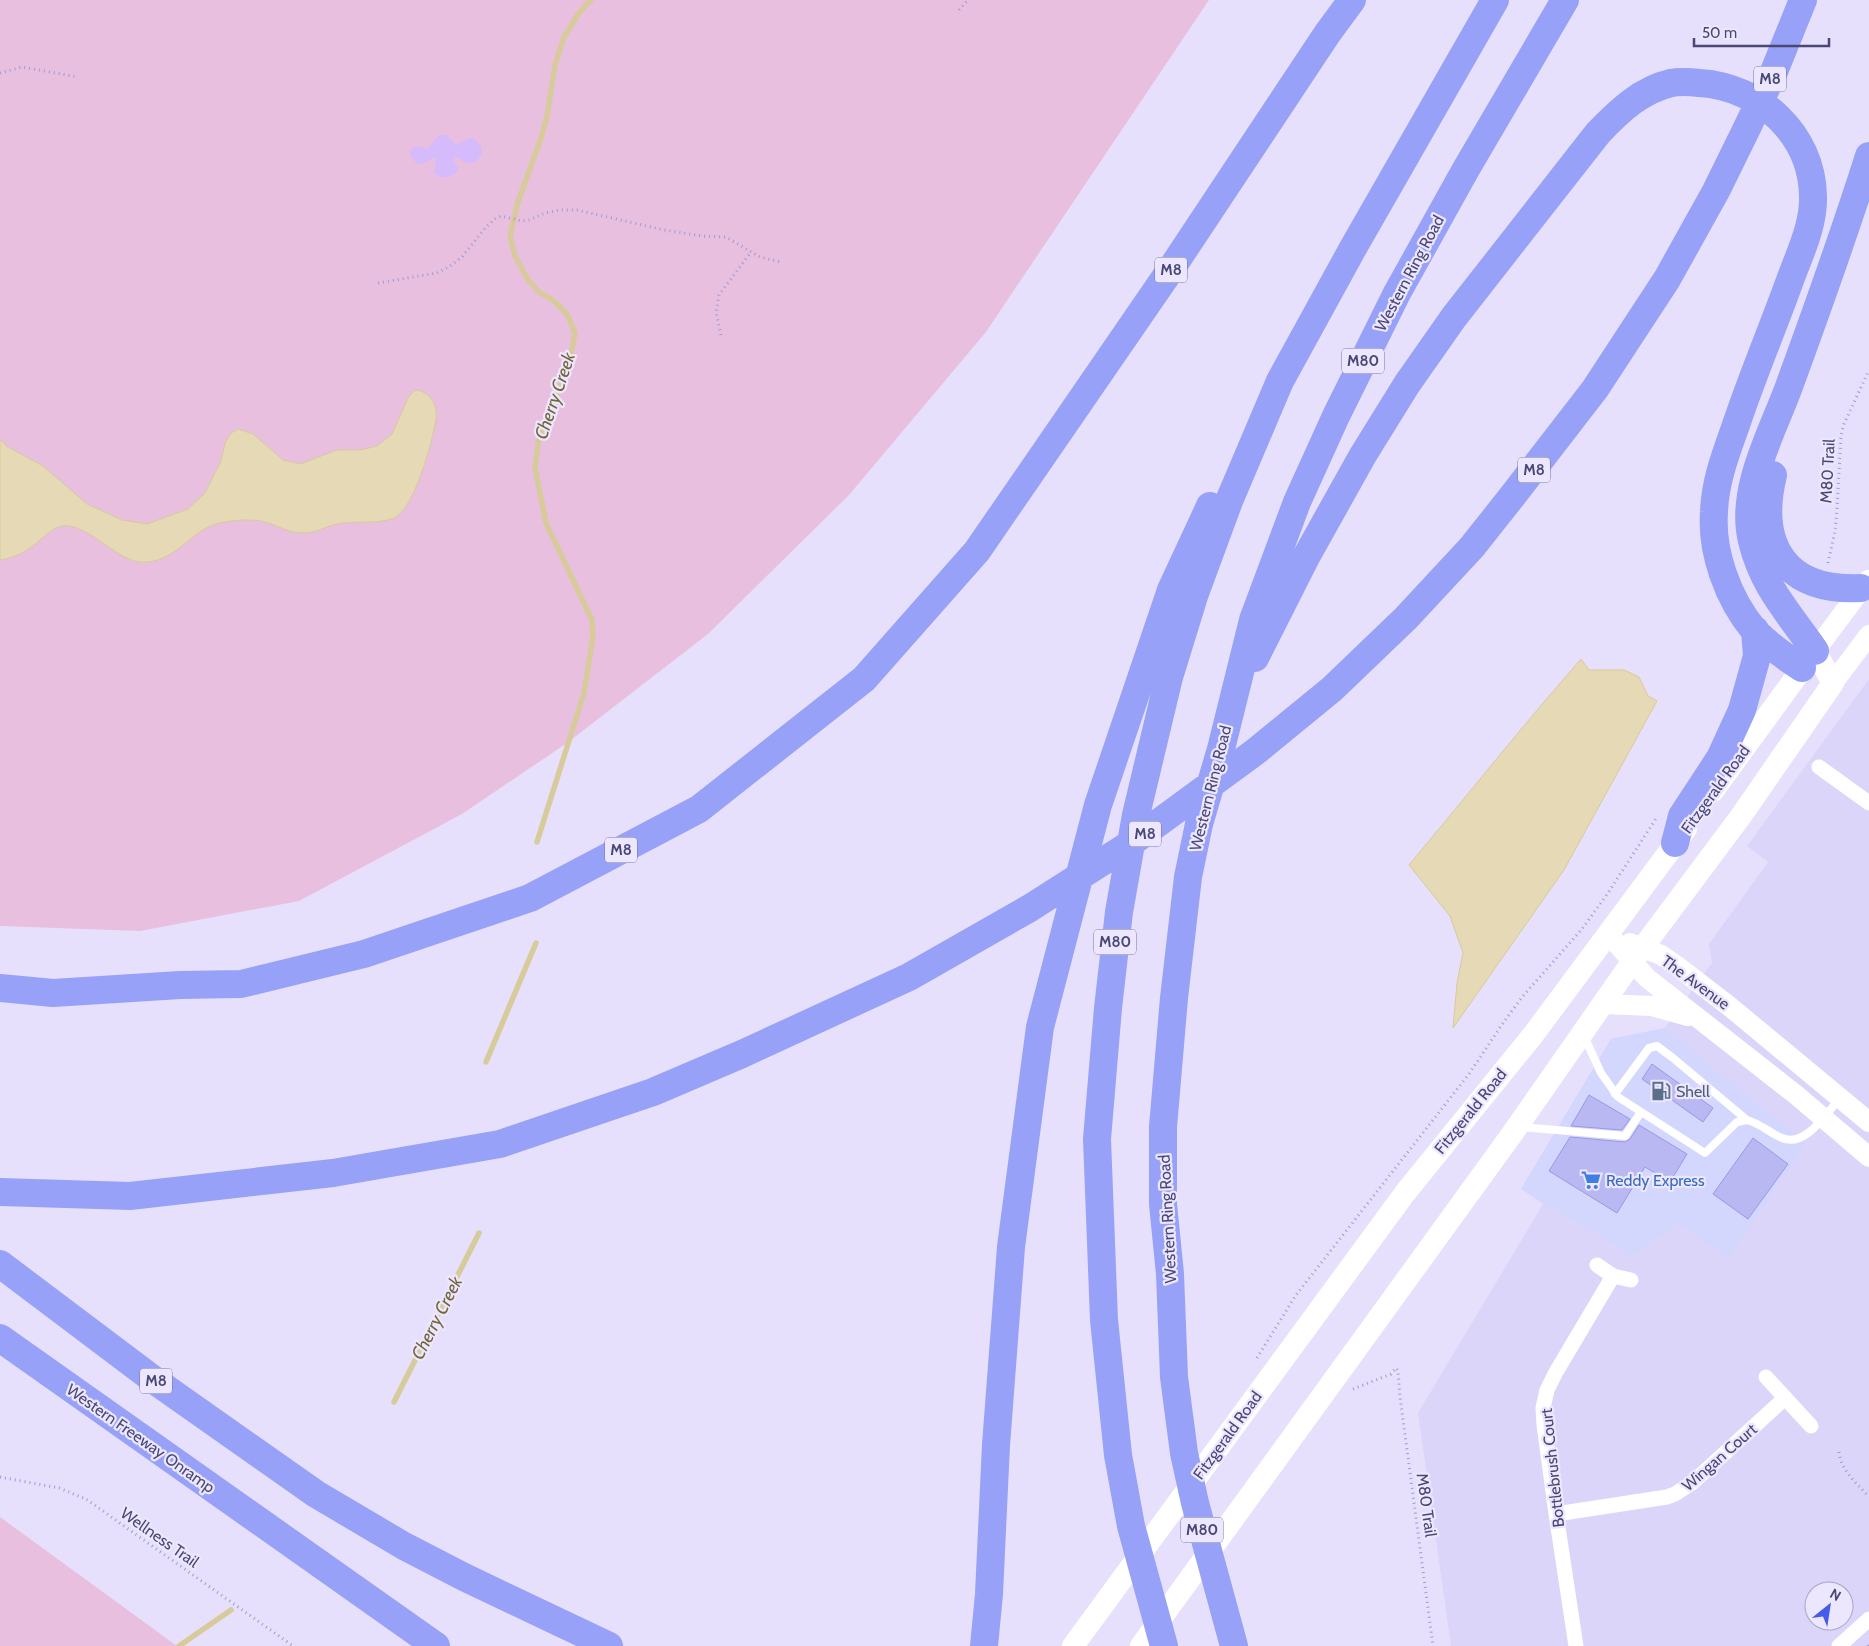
<svg xmlns="http://www.w3.org/2000/svg" width="1869" height="1646" font-family="Cabin,sans-serif">
	<style>
		.residential { fill: #dbd5f9; fill-rule: evenodd }
		.commercial { fill: #d3d6fd }
		.green { fill: #e9bfe0 }
		.sand { fill: #d5bafc }
		.water { fill: #e5dab5; stroke: #d7ca9b }
		.lines { fill: none; stroke-linecap: round; stroke-linejoin: round }
		.stream { stroke: #d7ca9b; stroke-width: 5.5 }
		.building { fill: #b9b8f2; stroke: #9998e4 }
		.path { stroke: #9c9bd6; stroke-width: 3; stroke-dasharray: 1 4; stroke-linecap: butt }
		.service { stroke: #fff; stroke-width: 8 }
		.minor { stroke: #fff; stroke-width: 15 }
		.tertiary { stroke: #fff; stroke-width: 20 }
		.secondary { stroke: #fff; stroke-width: 22 }
		.motorway { stroke: #96a1f7; stroke-width: 28 }
		.labels { text-anchor: middle; stroke-width: 4.5; stroke-linejoin: round; paint-order: stroke }
		.shield { fill: #ece6ff; stroke: #79779d; stroke-width: 1 }
		.shield-label { font-size: 15px; font-weight: bold; fill: #484873 }
		.street-label { font-size: 16px; fill: #484873; stroke: #ece6ff }
		.service-label { font-size: 16px; fill: #4e5e75; stroke: #ece6ff; text-anchor: start }
		.shop-label { font-size: 16px; fill: #366cbe; stroke: #ece6ff; text-anchor: start }
		.water-label { font-size: 18px; font-style: italic; fill: #726639; stroke: #ece6ff }
	</style>
	<rect width="100%" height="100%" fill="#e7e0fc"/>
	<path class="residential" d="M1869 679V1646H1451L1418 1413 1543 1204 1521 1189 1611 1039 1665 1028 1712 963 1709 944 1768 862 1747 846ZM1814 1591H1844V1621H1814Z"/>
	<path class="commercial" d="M1665 1028 1806 1143 1729 1258 1678 1223 1632 1255 1521 1189 1611 1039Z"/>
	<path class="green" d="M0 0H1209L986 332 849 495 708 634 567 743 462 814 299 901 140 931 0 926Z
		M0 1517 177 1646H0Z"/>
	<path class="sand" d="M440 135H447C459 152 456 140 473 138L481 146 482 153 476 162C463 165 463 159 454 157L453 161 458 167C457 177 448 177 440 177L434 173 436 161 435 157 422 164 416 163 410 155C411 143 419 147 427 149 433 145 434 138 440 135Z"/>
	<path class="water" d="M415 390C429 391 438 404 436 419 433 440 414 510 394 518 376 525 356 520 337 524 327 526 316 533 305 533 289 534 276 524 261 521 248 519 233 520 220 523 190 529 175 565 140 562 116 560 86 522 62 526 50 529 43 538 34 545 24 553 13 558 0 560V439L6 446 43 466 87 504 122 520 147 524 188 509 205 493 221 461 225 443 231 433 238 429 253 434 283 460 300 464 337 450H360L377 446 392 434 409 396Z
		M1581 659 1589 670H1624L1639 677 1648 696 1657 701 1564 870 1453 1028 1457 983 1463 953 1450 916 1409 865C1467 796 1522 726 1581 659Z"/>
	<g class="lines">
		<path class="stream" d="M537 842 584 693 593 636 592 620 546 523 535 468 538 443 570 361 575 333 567 314 554 301 539 292 528 280 515 256 510 236 518 202 541 138 547 116 555 65 564 37 579 13 591 0
			M486 1062 536 943
			M394 1402 479 1233
			M179 1646 231 1610"/>
	</g>
	<path class="building" d="M1652 1064 1713 1108 1703 1122 1642 1079Z
		M1589 1095 1630 1119 1622 1130 1571 1126Z
		M1639 1125 1687 1154 1670 1182 1645 1167 1617 1213 1549 1171 1570 1137 1625 1142 1630 1139Z
		M1753 1138 1788 1164 1748 1219 1713 1194Z"/>
	<g class="lines">
		<path class="path" d="M959 10 968 0
			M0 73 22 67 78 77
			M378 283 437 273 450 266 462 257 486 227 495 219 501 216 522 221 529 220 545 213 560 210H577L664 230 702 236 726 237 760 257 780 262
			M721 335 716 312 719 295 751 252
			M1828 563 1835 531 1837 510 1841 435 1844 424 1869 370
			M1257 1358 1296 1295 1469 1074 1503 1023 1523 996 1582 929 1606 896 1657 817
			M1353 1389 1391 1374 1396 1368 1398 1371 1400 1397 1433 1646
			M1839 1452C1841 1471 1857 1483 1869 1497
			M0 1477 59 1488 86 1499 293 1646
			M1868 1646 1869 1645"/>
		<path class="service" d="M1584 1036 1601 1073 1618 1097 1705 1153 1737 1122 1747 1120
			M1615 1094 1649 1048 1657 1046 1673 1058 1747 1120C1762 1124 1769 1133 1782 1138 1805 1148 1826 1114 1839 1099
			M1521 1127 1625 1136 1641 1112"/>
		<path class="minor" d="M1819 767 1869 803
			M1597 1265 1613 1276 1631 1280
			M1766 1377 1811 1426
			M1556 1514 1667 1497 1675 1494 1692 1483 1785 1398
			M1576 1646 1556 1514 1544 1425 1543 1408 1547 1390 1556 1372 1613 1276
			M1839 1646 1869 1619"/>
		<path class="tertiary" d="M1815 651 1868 580
			M1833 683 1869 635
			M1609 935 1647 978 1795 1094 1869 1157
			M1630 943 1661 955 1677 966 1729 1006 1869 1122
			M1602 1004 1652 1006 1688 1016"/>
		<path class="secondary" d="M1713 791 1815 651 1833 683
			M1073 1646 1405 1193 1533 1035 1686 829
			M1141 1646 1512 1134 1632 962 1741 816 1833 683"/>
		<path class="motorway" d="M1773 475C1756 546 1786 592 1861 588
			M1815 651C1789 613 1763 587 1752 541 1739 488 1774 430 1791 381 1818 307 1845 232 1869 156
			M1255 658 1306 557 1363 455 1407 384 1454 317 1598 133C1619 111 1641 90 1671 83 1680 81 1691 82 1700 83 1760 87 1812 134 1813 196 1814 226 1799 255 1789 283 1772 330 1752 377 1736 425 1726 453 1715 481 1714 512 1711 552 1728 599 1754 630 1768 645 1785 657 1802 668
			M1675 843 1682 816 1720 758 1742 710 1757 656 1755 630
			M0 988 53 993 180 985 241 984 364 954 530 898 699 809 864 679 977 551 1169 272 1327 34 1352 0
			M0 1192 130 1196 333 1173 500 1144 653 1092 742 1054 909 977 1030 908 1124 848 1255 752 1332 689 1406 618 1472 547 1514 494 1595 389 1667 279 1716 191 1744 134 1773 74 1803 0
			M0 1264 154 1380 316 1494 404 1546 464 1577 609 1646
			M0 1338 436 1646
			M984 1646 989 1594 996 1445 1011 1247 1040 1027 1098 805 1171 590 1210 506
			M1164 1646 1131 1526 1118 1455 1104 1320 1097 1139 1108 1008 1119 912 1136 815 1169 677 1194 596 1229 501 1280 381 1353 248 1495 0
			M1234 1646 1195 1503 1184 1453 1174 1377 1170 1274 1163 1204V1127L1174 998 1188 877 1199 824 1221 749 1253 620 1297 502 1336 416 1397 293 1466 169 1565 0"/>
	</g>
	<defs>
		<symbol id="fuel-bare" viewBox="-9 -9 18 18"><path d="M-5.5-6h7V0h2V4h1.3V-2.5L3-4.5l.8-.8L6-3V5H2.5V1h-1V6h-7ZM-4.2-4.7v3.2H.2V-4.7Z" fill="#5c6f8a" stroke="#ece6ff" stroke-width="2.5" paint-order="stroke"/></symbol>
		<symbol id="supermarket-bare" viewBox="-9 -9 18 18"><path d="M-6-5.5h2.5l.6 2H6L4.5 2H-2.5L-4.4-4H-6ZM-1.5 3.2a1.3 1.3 0 1 0 .1 0ZM3 3.2a1.3 1.3 0 1 0 .1 0Z" fill="#3f7fe0" stroke="#ece6ff" stroke-width="2.5" paint-order="stroke"/></symbol>
	</defs>
	<g fill-rule="evenodd">
		<use href="#fuel-bare" x="1647" y="1077" width="28" height="28"/>
		<use href="#supermarket-bare" x="1577" y="1166" width="28" height="28"/>
	</g>
	<g class="labels">
		<g class="shield">
			<rect x="1754" y="66.5" width="32" height="25" rx="4"/>
			<rect x="1155" y="257.5" width="32" height="25" rx="4"/>
			<rect x="1342" y="348.5" width="42" height="25" rx="4"/>
			<rect x="1518" y="457.5" width="32" height="25" rx="4"/>
			<rect x="1129" y="821.5" width="32" height="25" rx="4"/>
			<rect x="605" y="837.5" width="32" height="25" rx="4"/>
			<rect x="1094" y="929.5" width="42" height="25" rx="4"/>
			<rect x="140" y="1368.5" width="32" height="25" rx="4"/>
			<rect x="1181" y="1517.5" width="42" height="25" rx="4"/>
		</g>
		<g class="shield-label">
			<text x="1770" y="84">M8</text>
			<text x="1171" y="275">M8</text>
			<text x="1363" y="366">M80</text>
			<text x="1534" y="475">M8</text>
			<text x="1145" y="839">M8</text>
			<text x="621" y="855">M8</text>
			<text x="1115" y="947">M80</text>
			<text x="156" y="1386">M8</text>
			<text x="1202" y="1535">M80</text>
		</g>
		<g class="street-label">
			<text transform="translate(1409 273) rotate(-62)" y="6">Western Ring Road</text>
			<text transform="translate(1827 471) rotate(-87)" y="6">M80 Trail</text>
			<text transform="translate(1210 788) rotate(-76)" y="6">Western Ring Road</text>
			<text transform="translate(1715 789) rotate(-54)" y="6">Fitzgerald Road</text>
			<text transform="translate(1696 982) rotate(36)" y="6">The Avenue</text>
			<text transform="translate(1470 1111) rotate(-51)" y="6">Fitzgerald Road</text>
			<text transform="translate(1167 1219) rotate(-93)" y="6">Western Ring Road</text>
			<text transform="translate(1227 1435) rotate(-54)" y="6">Fitzgerald Road</text>
			<text transform="translate(141 1438) rotate(35)" y="6">Western Freeway Onramp</text>
			<text transform="translate(1719 1457) rotate(-41)" y="6">Wingan Court</text>
			<text transform="translate(1552 1468) rotate(-96)" y="6">Bottlebrush Court</text>
			<text transform="translate(1427 1505) rotate(82)" y="6">M80 Trail</text>
			<text transform="translate(160 1537) rotate(35)" y="6">Wellness Trail</text>
		</g>
		<g class="service-label">
			<text x="1676" y="1097">Shell</text>
		</g>
		<g class="shop-label">
			<text x="1606" y="1186">Reddy Express</text>
		</g>
		<g class="water-label">
			<text transform="translate(555 396) rotate(-71)" y="6">Cherry Creek</text>
			<text transform="translate(437 1318) rotate(-63)" y="6">Cherry Creek</text>
		</g>
	</g>
	<g transform="translate(1829 1606) rotate(30)"><circle r="24" fill="#ece6ff" stroke="#aaa7c7"/>
	<path d="M0-4L9 19L0 12L-9 19Z" fill="#445ce7"/>
	<text y="-8" font-size="14" font-weight="bold" text-anchor="middle" fill="#484873">N</text>
	</g>
	<path d="M1694 38v8h135v-8" fill="none" stroke="#484873" stroke-width="2.5"/>
	<text x="1702" y="38" font-size="15" fill="#484873" stroke="#ece6ff" stroke-width="4" paint-order="stroke">50 m</text>
</svg>
